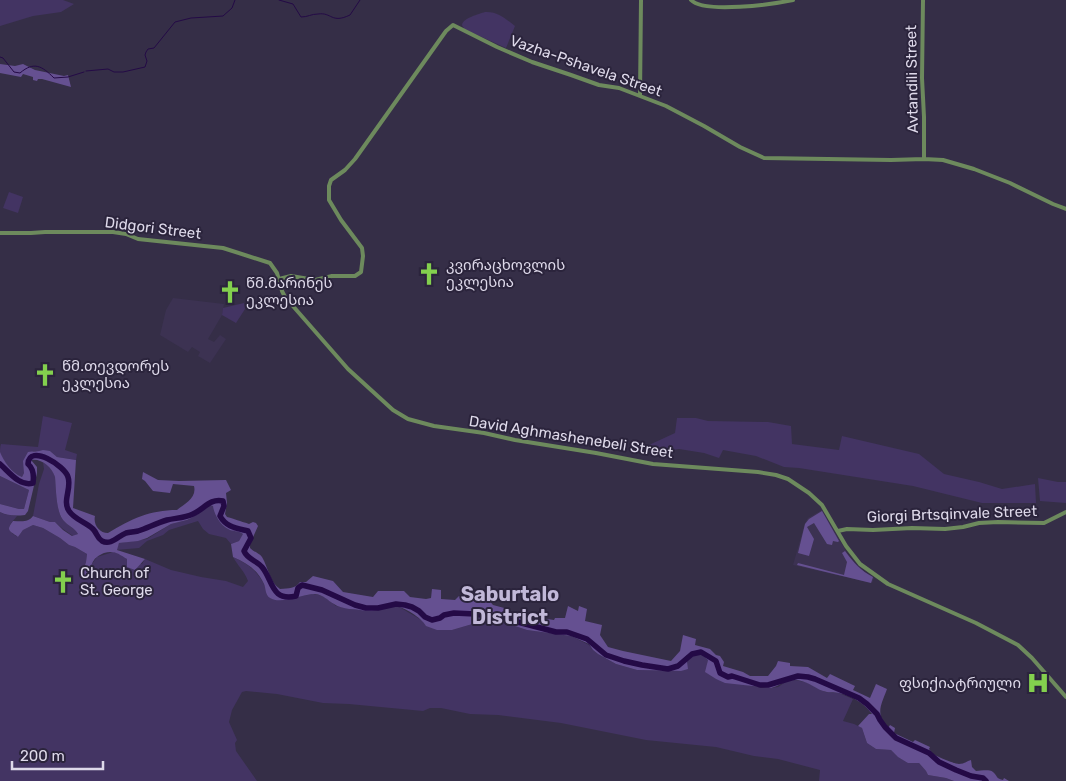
<svg xmlns="http://www.w3.org/2000/svg" width="1066" height="781" font-family="Rubik,'Noto Sans Georgian',sans-serif">
	<style>
		.built { fill: #3c3252 }
		.green { fill: #433463 }
		.forest { fill: #655091 }
		.lines { fill: none; stroke-linecap: round; stroke-linejoin: round }
		.stream { stroke: #240a46; stroke-width: 1 }
		.river { stroke: #240a46; stroke-width: 5.5 }
		.minor { stroke: #6d8a5d; stroke-width: 4 }
		.labels { text-anchor: middle; stroke-width: 4; stroke-linejoin: round; paint-order: stroke }
		.street-label { font-size: 15px; fill: #ded9ea; stroke: #2b243c }
		.poi-label { font-size: 15px; fill: #ded9ea; stroke: #2b243c; text-anchor: start }
		.district-label { font-size: 20px; font-weight: bold; fill: #c1b8d8; stroke: #2b243c }
	</style>
	<rect width="100%" height="100%" fill="#352e47"/>
	<path class="built" d="M173 298 224 304 222 315 208 339 214 342 220 335 226 339 210 363 198 356 200 352 192 347 188 352 160 335 166 310Z
		M822 510 850 558 866 573 874 578 872 583 793 565 805 523 808 518Z"/>
	<path class="green" d="M0 0H63L74 4 61 12 33 16 0 26Z
		M485 12C497 11 506 19 515 26L506 48 464 29C464 27 462 26 462 25 463 18 479 14 485 12Z
		M9 192 23 197 18 213 3 208Z
		M244 303 245 309 236 323 222 315 223 308Z
		M43 416 72 423 65 450 77 454 76 460 57 457 50 451 38 452 33 451 24 473 22 477C14 474 2 461 0 453 0 450 0 447 1 444L38 447Z
		M677 418H696L708 421 768 422 791 426 792 444 839 450 842 436 919 454 944 474 979 482 1002 489 1035 484 1036 503H982L913 486 799 468 784 467 756 456 723 450 719 458 704 453 679 449 659 452 649 445 675 433Z
		M43 462C49 466 53 470 55 477 56 489 56 511 63 520 68 526 75 528 78 534L73 536 63 529 55 522H50L33 516 39 484 44 469Z
		M0 476 29 490 24 509H19L0 504Z
		M1038 478 1058 482H1066V503L1040 501Z
		M209 505 213 506 228 529 240 532 244 534 239 541 231 544 226 538 209 534 203 529 198 521 169 530 163 535 147 541 139 548 116 550 119 543 147 539 171 524 187 520 197 515Z
		M0 512 4 514 17 516C9 526 4 529 18 537L23 530 33 525 43 528 60 538 69 545 75 547 87 554 86 562 82 574 87 579 92 564 97 557 113 552 120 554 127 559 142 564 145 559 171 570 201 577 226 581 243 587 248 581C245 572 238 566 233 557 255 567 262 577 270 598L280 600 313 594 324 596 336 606 347 608 371 611 396 606 401 608 423 621 452 630 486 620 506 623 527 630 571 636 589 645 593 650 598 654 616 664 637 670 681 671 683 660 687 655H702L708 660 706 672 716 679 763 688H771L778 687 787 681 793 680 806 682 825 692 839 693 853 699 843 721 854 724 862 728 867 743 876 749 891 750C898 758 907 763 919 763L926 771 928 775 946 778 954 781H819L820 770 778 759 754 756 716 747 646 740 561 723 498 715 470 714 441 708H430L423 711 349 704 323 703 277 694 246 691 242 692 232 710 229 722 237 740 235 743 236 751 257 781H0Z"/>
	<path class="forest" d="M0 64 15 66 23 64 35 70 64 76 68 75 71 87 42 79H38L37 81 33 80V77L23 74 21 77 0 73Z
		M43 450 50 451 57 457 76 460 73 508 95 516C93 524 99 533 108 533 131 519 150 510 177 510 185 503 197 498 194 486L173 484 170 493 153 491 145 481 142 479 143 472 158 480 179 481 226 480 231 490 226 493 227 503 225 514 227 517C233 518 235 520 240 521 244 523 245 522 249 524L253 522 256 523 258 526 250 544V548C254 552 259 553 262 557 268 567 270 583 280 589 289 588 295 589 300 582H306L313 576 333 581 343 592 373 597 378 591H404L410 597 426 599 431 598 432 589 441 590V599L455 600 459 596 488 599 493 605 508 609V613L554 620 555 618H565L568 606 578 611 579 606 587 609 585 621 602 625 600 635 608 647 623 651 671 661 680 651 683 635 696 639 695 645 710 649 716 655 720 656 724 662 723 666 743 672 750 676H768L776 666 778 661 790 663V666L808 667 827 678 830 674 855 686 853 690 870 698 876 684 887 689C881 706 875 713 888 728L890 725 895 728 894 733 913 742 915 740 930 747 929 749C931 751 932 754 935 755 938 757 955 764 959 764 964 764 967 761 971 760L972 767 976 771C981 771 989 769 993 772 998 776 995 778 1003 780L1004 778 1009 781H954L946 778 928 775 926 771 919 763H908L898 757 891 750 876 749 867 743 862 728 858 726 869 714H872C864 703 852 696 839 693 834 692 828 693 823 691 812 687 807 680 794 680 786 680 779 686 771 688L725 683 716 679 705 672 708 660 702 655H687L683 660 687 662 688 669 681 671 637 670 616 664 598 654 593 650 589 644 571 636 527 630 506 623 486 620 452 630H437L426 626C422 618 403 606 394 606 387 607 379 610 372 611 364 611 356 609 349 609 344 608 338 607 334 604 327 600 324 595 315 594 302 594 281 605 270 598 265 595 266 588 264 584 258 570 247 563 233 557L231 544 239 541 243 534C238 530 233 532 228 529 220 525 214 514 213 506L209 505 197 515 187 520 171 524 147 538 138 541 119 543 117 550 145 559 135 570 127 567V559C119 554 114 550 104 553 102 554 99 555 97 557 91 561 89 573 87 579L84 577 82 574 86 562 87 554 75 547 69 545 60 538 43 528 33 525 23 530 18 537C10 531 5 531 13 521 21 521 28 523 33 516L50 522H55L63 530 72 536 78 534C75 528 68 526 63 520 56 511 56 489 55 477 52 467 41 458 31 460L37 467V473L28 511 25 515C16 516 8 516 0 512V504L19 509H24L29 490 0 476V452C4 462 12 473 22 477L24 473 23 461 28 452C33 451 38 452 43 450Z
		M822 511 839 541 838 542 833 541 832 545 827 544 814 523 807 527 814 539 809 556 798 553 805 524 809 519Z
		M845 551C853 562 861 571 873 577L871 583 797 565 798 563 844 575 847 562 842 553Z"/>
	<g class="lines">
		<path class="stream" d="M279 0 293 4 301 17C308 17 311 14 318 14 332 12 331 24 350 15L360 0
			M0 57 3 58 14 72 20 73C34 61 42 66 54 78L68 77 84 72
			M86 71 108 69 114 72H123L145 67 147 61 145 55 146 52 148 49 154 48 175 22 191 18 223 16 232 8 235 0"/>
		<path class="river" d="M0 464C9 472 20 487 33 483 34 476 34 469 28 464 29 443 65 466 68 477 72 488 62 501 69 511 75 520 86 522 93 529 97 533 97 538 102 541 111 546 118 536 126 533 130 532 134 532 138 531 147 528 157 523 167 520 175 518 185 518 193 514 204 509 210 498 223 501L224 506 220 516C226 527 236 528 248 531L251 538 244 551C247 559 257 561 262 567 273 580 271 602 296 596L298 588 302 585 322 590 355 605 366 608H378L396 604 405 605 412 607 419 611 425 617 432 620 440 618 444 615 454 613 475 614 510 620 556 632H567L587 639 606 655 624 661 642 665 668 669 678 666 692 654 701 652 716 661 720 673 728 677 732 676 760 685H768L798 676 808 677 815 679 859 698 867 704 877 714 880 720 885 727 896 738 929 753 939 762 956 770 971 776 983 778 986 781"/>
		<path class="minor" d="M691 0C704 14 774 4 793 0
			M923 0 922 78 924 117V159
			M640 96 641 0
			M0 233H31L45 232H113L126 234 138 239 223 248 270 263 277 273 282 291 285 297 348 369 393 410 408 419 434 426 484 433 515 440 596 453 653 464 758 472 776 475 788 479 809 493 822 505 846 546 860 564 888 584 976 623 1018 645 1032 658 1066 697
			M279 279 291 276 315 280 332 276H355L361 272 363 256 362 248 341 220 329 200V186L331 180 345 170 355 159 446 31 453 25 497 47 532 62 571 75 599 85 619 88 666 106 704 126 740 147 764 158 891 160 924 159 943 160 974 169 1010 183 1053 204 1066 209
			M838 531 847 529 873 530 912 528 945 529 963 527 979 523 998 522 1044 523 1066 512"/>
	</g>
	<defs>
		<symbol id="church-bare" viewBox="-9 -9 18 18"><path d="M-1.2-6h2.4v3.5h3.3v2.4h-3.3V6h-2.4V-.1h-3.3v-2.4h3.3Z" fill="#83d04e" stroke="#2b243c" stroke-width="2.5" paint-order="stroke"/></symbol>
		<symbol id="hospital-bare" viewBox="-9 -9 18 18"><path d="M-5-5h3v3.5h4V-5h3V5h-3V1.5h-4V5h-3Z" fill="#83d04e" stroke="#2b243c" stroke-width="2.5" paint-order="stroke"/></symbol>
	</defs>
	<g fill-rule="evenodd">
		<use href="#church-bare" x="413" y="258" width="32" height="32"/>
		<use href="#church-bare" x="214" y="276" width="32" height="32"/>
		<use href="#church-bare" x="29" y="359" width="32" height="32"/>
		<use href="#church-bare" x="47" y="566" width="32" height="32"/>
		<use href="#hospital-bare" x="1022" y="667" width="32" height="32"/>
	</g>
	<g class="labels">
		<g class="street-label">
			<text transform="translate(586 66) rotate(19)" y="5">Vazha-Pshavela Street</text>
			<text transform="translate(912 79) rotate(-91)" y="5">Avtandili Street</text>
			<text transform="translate(153 228) rotate(7)" y="5">Didgori Street</text>
			<text transform="translate(571 437) rotate(9)" y="5">David Aghmashenebeli Street</text>
			<text transform="translate(952 514) rotate(-2)" y="5">Giorgi Brtsqinvale Street</text>
		</g>
		<g class="poi-label">
			<text x="446" y="270">კვირაცხოვლის<tspan x="446" dy="17">ეკლესია</tspan></text>
			<text x="246" y="288">წმ.მარინეს<tspan x="246" dy="17">ეკლესია</tspan></text>
			<text x="62" y="371">წმ.თევდორეს<tspan x="62" dy="17">ეკლესია</tspan></text>
			<text x="80" y="578">Church of<tspan x="80" dy="17">St. George</tspan></text>
			<text x="1021" y="688" text-anchor="end">ფსიქიატრიული</text>
		</g>
		<g class="district-label">
			<text x="510" y="601">Saburtalo<tspan x="510" dy="23">District</tspan></text>
		</g>
	</g>
	<path d="M12 761v8h91v-8" fill="none" stroke="#ded9ea" stroke-width="2.5"/>
	<text x="20" y="761" font-size="15" fill="#ded9ea" stroke="#2b243c" stroke-width="4" paint-order="stroke">200 m</text>
</svg>
